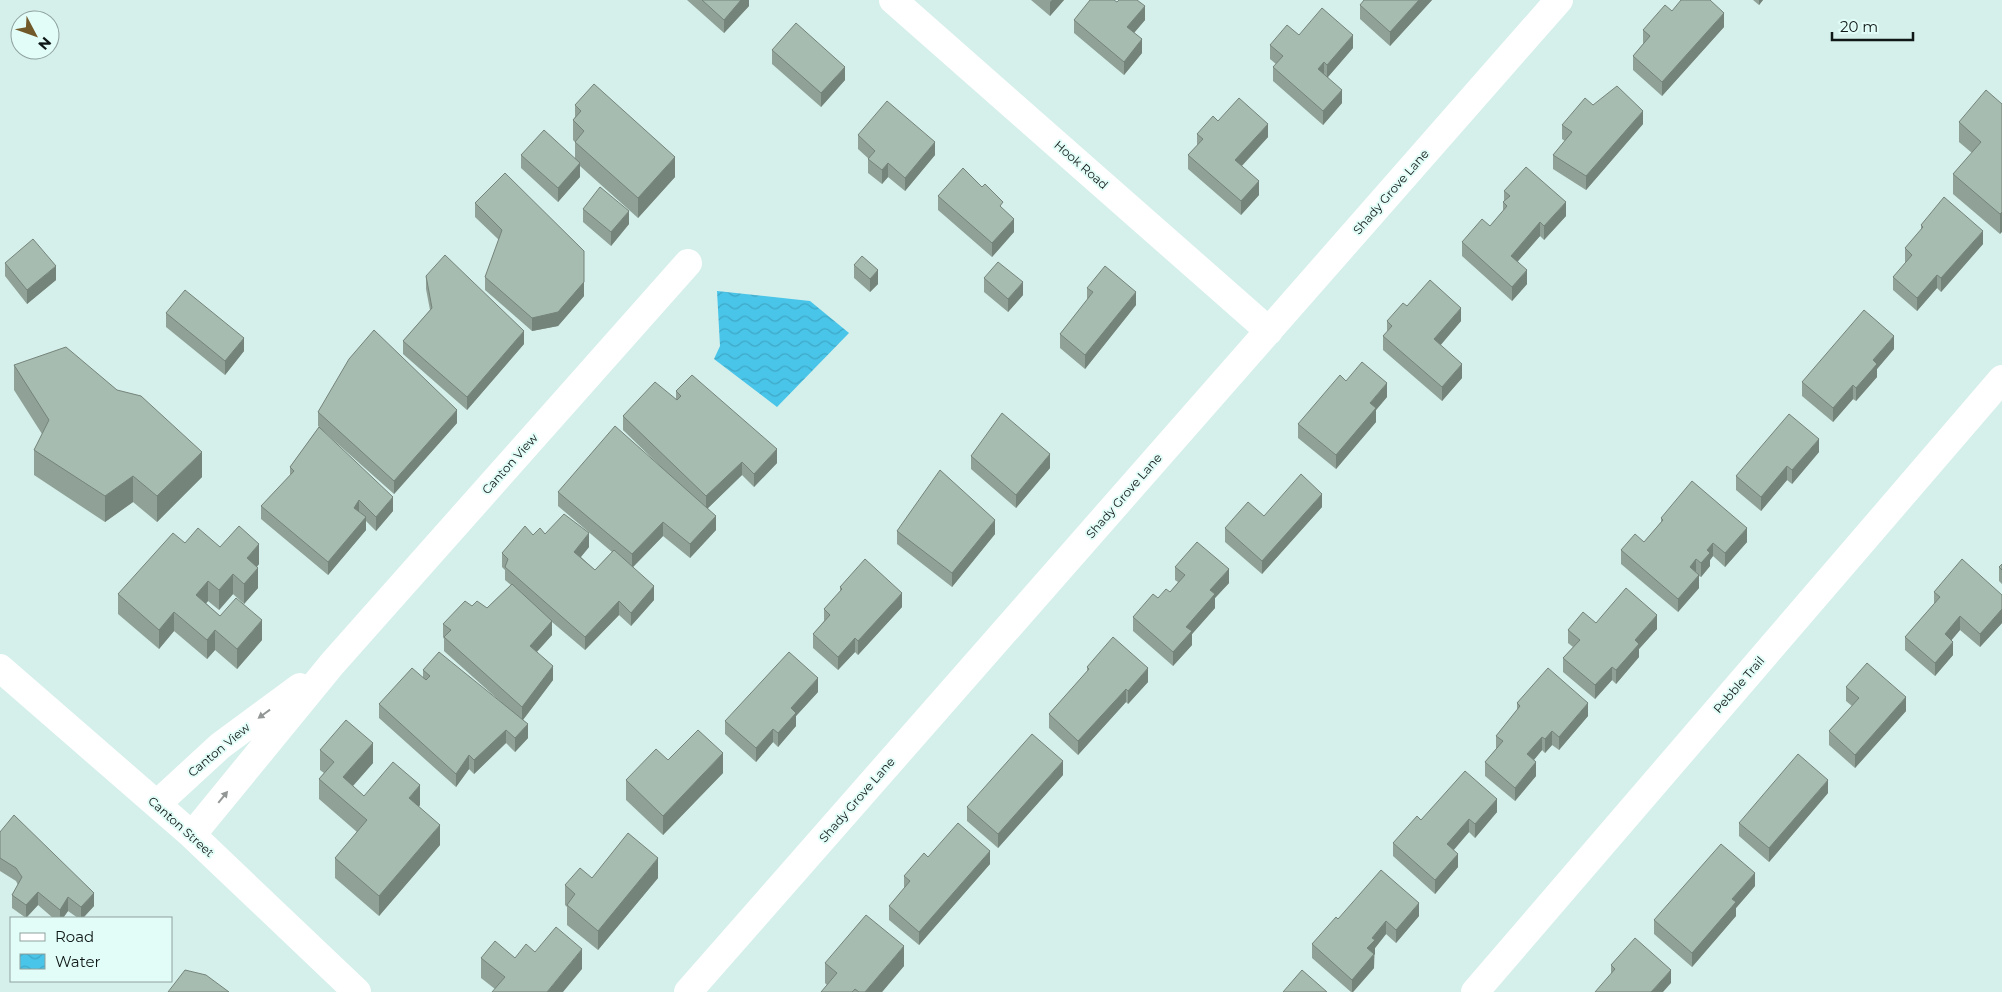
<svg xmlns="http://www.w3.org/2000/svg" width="2002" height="992" font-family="Montserrat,sans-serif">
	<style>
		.water { fill: url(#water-waves) }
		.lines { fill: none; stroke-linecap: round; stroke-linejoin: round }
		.minor { stroke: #fff; stroke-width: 28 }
		.wall { fill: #90a297 }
		.shaded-wall { fill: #75847b }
		.building { fill: #a7bcb0; stroke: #75847b }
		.oneway { fill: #939796 }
		.labels { text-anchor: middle; stroke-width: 4; stroke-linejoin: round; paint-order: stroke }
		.street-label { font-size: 12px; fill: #0f1816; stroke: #e2fdf7 }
	</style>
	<defs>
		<pattern id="water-waves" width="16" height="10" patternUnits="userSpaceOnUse" patternTransform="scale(1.25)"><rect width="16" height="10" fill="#49c5e9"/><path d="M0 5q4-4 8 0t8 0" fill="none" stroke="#3fa8c7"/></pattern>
	</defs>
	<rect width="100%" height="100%" fill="#d5efea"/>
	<path class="water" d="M717 291 810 301 849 333 777 407 714 359 720 346Z"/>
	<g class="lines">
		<path class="minor" d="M893 0 1269 331
			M0 668 192 835 357 992
			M157 804 220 746 300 687
			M192 835 332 664 688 263
			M688 992 1559 0
			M1475 992 2002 379"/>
	</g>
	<path class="wall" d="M687 0H749V6L724 33Z
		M1031 0H1064L1050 16Z
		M1432 0 1390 46 1360 19V5Z
		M1753 0H1763L1759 5Z
		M1117 2 1145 20 1134 33 1142 53 1124 75 1074 33V20Z
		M1672 11 1724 27 1662 96 1633 70V56L1643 44V30Z
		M1299 35 1353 48 1328 77 1342 103 1323 125 1273 81V67L1276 64 1270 59V45Z
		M772 50 845 80 821 107 772 64Z
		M2002 104 2000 234 1953 194V174L1972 153 1959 142V122Z
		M575 105 675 177 638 218 580 166V177L558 202 521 168V155L575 158V142L573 140V120L575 117Z
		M1593 105 1643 124 1586 190 1553 169V155L1565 141 1562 139V125Z
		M1218 121 1268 137 1242 166 1259 195 1241 215 1188 169V155L1197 146V134Z
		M858 135 935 155 905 191 888 177 882 184 868 173V159H869L858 149Z
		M1504 191 1566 216 1544 240 1540 236 1518 261 1527 284 1512 301 1462 256V242L1490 226 1503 211V202L1504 201Z
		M938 196 1003 209 1014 232 992 257 938 210Z
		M475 203 584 296 558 326 532 331 485 290V277L499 240 475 217Z
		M583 209 629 224 611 246 583 222Z
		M1921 225 1983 244 1941 292 1937 288 1917 311 1893 290V277L1906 263 1905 262V248L1921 230Z
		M5 263 56 280 27 304 5 276Z
		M854 265 878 284 870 292 854 278Z
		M426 276 524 344 467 410 403 354V341L430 310 426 289Z
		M984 278 1023 295 1008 312 984 292Z
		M1087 288 1136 305 1085 369 1060 348V334L1087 300Z
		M1407 306 1461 321 1440 345 1462 378 1442 401 1383 350V336L1387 332V321Z
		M166 313 244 351 225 375 166 327Z
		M1894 349 1877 369V377L1856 401 1853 399 1833 422 1802 396V382Z
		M14 365 117 390 202 477 157 522 133 502 105 522 34 475V450L42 434 14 390Z
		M676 391 777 463 754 487 742 475 708 508 716 530 690 558 663 536 633 567 654 600 631 626 619 615 585 650 552 622V635L537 652 553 680 523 720 528 738 515 752 506 743 474 774 469 769 456 787 379 718V704L423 677V670L502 703 444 651V639L443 637V624L487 608 511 585 505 580V570L502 567V553L533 535 545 534 589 547 581 557 595 570 612 552 558 506V492L666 472 623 430V416L676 399Z
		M1387 397 1376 410V422L1336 469 1298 438V424Z
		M318 412 457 423 394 494 321 429 393 511 376 531 366 521V530L328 575 261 519V506L290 476V467L319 427 318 426Z
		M1819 452 1792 484 1787 480 1761 511 1736 490V476Z
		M971 456 1050 468 1016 508 971 469Z
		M1322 507 1262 574 1225 542V528L1264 516Z
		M1661 518 1747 542 1725 567 1713 556 1710 560V566L1701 577 1699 576V588L1678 612 1621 564V550L1644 542 1661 522Z
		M897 531 995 534 952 587 897 544Z
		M185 543 220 547 259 564 257 567 258 588 244 604 233 594 219 610 208 601 206 603 220 616 262 640 237 669 215 650 207 659 174 631 159 649 118 614V594Z
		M2002 564V584L1999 581V567Z
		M1175 567 1229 583 1215 598V608L1192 634V645L1173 666 1133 631V617L1158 598 1170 592 1178 582 1175 580Z
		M840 587 902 607 858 655 855 652 838 670 813 648V634L824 621V609L840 592Z
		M1934 592 2002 595V623L1980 647 1960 630 1951 640 1953 655 1935 676 1905 650V637L1934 604Z
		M1596 623 1657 629 1639 649V657L1616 684 1612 680 1595 699 1563 672V658L1573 647 1568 643V630Z
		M1087 667 1148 682 1128 704 1126 702 1078 755 1049 728V714L1087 672Z
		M1846 687 1906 711 1855 768 1829 745V731L1852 706 1846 701Z
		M818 692 796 716V726L778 747 773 742 756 762 725 734V721Z
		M1517 703 1588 716 1559 750 1552 745 1545 753 1542 750 1534 760 1536 776 1515 801 1485 776V762L1496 749V736L1517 710Z
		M320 750 373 763 353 786 364 796 420 805 419 806 440 845 379 916 335 878V858L357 832 319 799V779L324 773 320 770Z
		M723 773 663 835 626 800V780Z
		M1063 775 998 848 967 821V807Z
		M1828 793 1769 862 1739 836V823Z
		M1497 812 1475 838 1469 832 1453 850 1458 867 1435 894 1393 856V843L1421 820Z
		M0 832 94 906 83 918H78L68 911 63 918H53L38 905 26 918 12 908V895L18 885 16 881 0 871Z
		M928 857 990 864 919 945 889 920V906L904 889V876Z
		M592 878H658L598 950 567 925V907L565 905V885Z
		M1755 886 1736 908V916L1692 967 1654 934V920Z
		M1419 916 1396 943 1386 934 1375 948 1374 968 1353 992H1351L1312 958V944L1338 919Z
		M535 952 582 969 495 989 481 978V958H515Z
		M825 963 904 966 882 992H821L827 985 825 983Z
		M1611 965 1671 983 1611 974Z"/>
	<path class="shaded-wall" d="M741 0H749V6L724 33V20Z
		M1052 0H1064L1050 16V2Z
		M1419 0H1432L1390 46V32Z
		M1759 0H1763L1759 5Z
		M1145 6V20L1127 41V27Z
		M1724 13V27L1662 96V82Z
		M1353 35V48L1327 78V65Z
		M1142 39V53L1124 75V62Z
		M1324 62V76L1318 69Z
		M845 67V80L821 107V93Z
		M1342 90V103L1323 125V111Z
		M1643 111V124L1586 190V176Z
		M1268 124V137L1235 173V160Z
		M935 142V155L905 191V178Z
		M675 157V177L638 218V198Z
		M580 163V177L558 202V188Z
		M888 163V177L882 184V170Z
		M1259 181V195L1241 215V201Z
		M1566 202V216L1544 240V226Z
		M629 211V224L611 246V232Z
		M2002 212V232L2000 234V214Z
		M1014 219V232L992 257V243Z
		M1540 222V236L1511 269V256Z
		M1983 231V244L1941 292V278Z
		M56 266V280L27 304V290Z
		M878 270V284L870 292V279Z
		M1527 270V284L1512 301V287Z
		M1937 275V288L1917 311V298Z
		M584 282V296L558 326 532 331V318Z
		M1023 282V295L1008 312V299Z
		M1136 292V305L1085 369V355Z
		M1461 308V321L1434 353V339Z
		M524 331V344L467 410V397Z
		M1894 336V349L1877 369V377L1856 401V388L1873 360Z
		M244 338V351L225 375V361Z
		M1462 364V378L1442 401V387Z
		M1387 383V397L1376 410V422L1336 469V455L1370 403Z
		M1853 385V399L1833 422V408Z
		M457 410V423L394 494V481Z
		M1819 439V452L1792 484V470Z
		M777 449V463L754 487V474Z
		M202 452V477L157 522V496Z
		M1050 454V468L1016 508V495Z
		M742 462V475L706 510V496Z
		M1787 466V480L1761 511V497Z
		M133 476V502L105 522V496Z
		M1322 494V507L1262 574V561Z
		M393 497V511L376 531V517Z
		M359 500V514L354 508Z
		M716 516V530L690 558V544Z
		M366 517V530L328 575V562Z
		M995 520V534L952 587V573Z
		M663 522V536L632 568V554Z
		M1747 528V542L1725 567V553Z
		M589 533V547L574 565V552Z
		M1713 543V556L1710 560V566L1701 577V563L1707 550Z
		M259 544V564L247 578V558Z
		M1696 559V573L1690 567Z
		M258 568V588L244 604V584Z
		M1229 569V583L1215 598V608L1192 634V645L1173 666V652L1186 627 1210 590Z
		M233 574V594L219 610V590Z
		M1699 575V588L1678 612V599Z
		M208 581V601L196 615V595Z
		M654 586V600L631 626V613Z
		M902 593V607L858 655V641Z
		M619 601V615L585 650V637Z
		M2002 609V623L1980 647V634Z
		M174 612V631L159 649V630Z
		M1657 615V629L1639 649V657L1616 684V670L1635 640Z
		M1960 616V630L1945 648V634Z
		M262 620V640L237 669V649Z
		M552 621V635L530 659V646Z
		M215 630V650L207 659V640Z
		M855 638V652L838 670V657Z
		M1953 642V655L1935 676V663Z
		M553 666V680L522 721V707Z
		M1612 667V680L1595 699V685Z
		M1148 668V682L1128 704V691Z
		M818 678V692L796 716V726L778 747V733L791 708Z
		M1126 689V702L1078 755V741Z
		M1906 697V711L1855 768V755Z
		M1588 703V716L1559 750V737Z
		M528 724V738L515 752V738Z
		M773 729V742L756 762V748Z
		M506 730V743L474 774V760Z
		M1552 731V745L1545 753V739Z
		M1542 737V750L1527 768V754Z
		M373 743V763L343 797V777Z
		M723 753V773L663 835V816Z
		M469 755V769L456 787V774Z
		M1063 761V775L998 848V834Z
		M1536 762V776L1515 801V788Z
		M1828 780V793L1769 862V848Z
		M420 785V805L409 818V798Z
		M1497 799V812L1475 838V824Z
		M1469 819V832L1447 858V844Z
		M440 825V845L379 916V896Z
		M990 851V864L919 945V932Z
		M1458 854V867L1435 894V880Z
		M658 858V878L598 950V931Z
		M1755 873V886L1736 908V916L1692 967V953L1732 899Z
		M38 892V905L26 918V905Z
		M94 893V906L83 918H81V907Z
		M68 897V911L63 918H60V910Z
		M1419 903V916L1396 943V930Z
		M1386 921V934L1375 948V954L1367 962V948L1372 938Z
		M904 946V966L882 992H865Z
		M582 949V969L563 992H547Z
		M1374 954V968L1353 992H1352V980Z
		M1671 970V983L1663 992H1651Z"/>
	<path class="building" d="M702 0H741L724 20Z
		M1090 0H1114L1117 2 1119 0H1137L1145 6 1127 27 1142 39 1124 62 1074 20Z
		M1364 0H1419L1390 32 1360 5Z
		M1681 0H1710L1724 13 1662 82 1633 56 1650 36 1643 30 1665 5 1672 11Z
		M1322 8 1353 35 1327 65 1324 62 1318 69 1342 90 1323 111 1273 67 1283 56 1270 45 1287 25 1299 35Z
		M796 23 845 67 821 93 772 50Z
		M594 84 675 157 638 198 575 142 584 131 573 120 581 111 575 105Z
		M1617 86 1643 111 1586 176 1553 155 1572 132 1562 125 1585 98 1593 105Z
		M1986 90 2002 104V212L2000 214 1953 174 1981 142 1959 122Z
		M1239 98 1268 124 1235 160 1259 181 1241 201 1188 155 1203 139 1197 134 1213 116 1218 121Z
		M887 101 935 142 905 178 888 163 882 170 868 159 875 151 858 135Z
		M544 130 580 163 558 188 521 155Z
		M1526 167 1566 202 1544 226 1540 222 1511 256 1527 270 1512 287 1462 242 1482 219 1490 226 1507 206 1503 202 1510 196 1504 191Z
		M963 168 982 187 985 184 1003 202 1000 206 1014 219 992 243 938 196Z
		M505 173 584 251V282L558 312 532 318 485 277 502 230 475 203Z
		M600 187 629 211 611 232 583 209Z
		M1944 197 1983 231 1941 278 1937 275 1917 298 1893 277 1912 255 1905 248 1923 227 1921 225Z
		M33 239 56 266 27 290 5 263Z
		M445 255 524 331 467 397 403 341 432 308 426 276Z
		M862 256 878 270 870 279 854 265Z
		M998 262 1023 282 1008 299 984 278Z
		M1105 266 1136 292 1085 355 1060 334 1093 292 1087 288Z
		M1430 280 1461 308 1434 339 1462 364 1442 387 1383 336 1392 326 1387 321 1403 303 1407 306Z
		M185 290 244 338 225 361 166 313Z
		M1864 310 1894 336 1873 360 1877 364 1856 388 1853 385 1833 408 1802 382Z
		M374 330 457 410 394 481 318 412 349 359Z
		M66 347 117 390 141 396 202 452 157 496 133 476 105 496 34 450 49 420 14 365Z
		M1362 362 1387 383 1370 403 1376 408 1336 455 1298 424 1340 375 1346 381Z
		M692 375 777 449 754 474 742 462 706 496 623 416 655 382 677 400 681 396 676 391Z
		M1002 413 1050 454 1016 495 971 456Z
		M1789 414 1819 439 1792 470 1787 466 1761 497 1736 476Z
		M615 426 716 516 690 544 663 522 632 554 558 492Z
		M319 427 393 497 376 517 359 500 354 508 366 517 328 562 261 506 294 471 290 467Z
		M940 470 995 520 952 573 897 531Z
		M1301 474 1322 494 1262 561 1225 528 1248 502 1264 516Z
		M1692 481 1747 528 1725 553 1713 543 1707 550 1710 553 1701 563 1696 559 1690 567 1699 575 1678 599 1621 550 1635 534 1644 542 1663 520 1661 518Z
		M564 514 589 533 574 552 595 570 614 550 654 586 631 613 619 601 585 637 505 567 508 559 502 553 525 526 533 535 540 528 545 534Z
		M239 526 259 544 247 558 258 568 244 584 233 574 219 590 208 581 196 595 220 616 236 598 262 620 237 649 215 630 207 640 174 612 159 630 118 594 173 533 185 543 198 528 220 547Z
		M1197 542 1229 569 1210 590 1215 594 1186 627 1192 631 1173 652 1133 617 1153 594 1158 598 1166 589 1170 592 1185 575 1175 567Z
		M865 559 902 593 858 641 855 638 838 657 813 634 830 615 824 609 842 589 840 587Z
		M1962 559 2002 595V609L1980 634 1960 616 1945 634 1953 642 1935 663 1905 637 1940 597 1934 592Z
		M2002 564V570L1999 567Z
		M512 584 552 621 530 646 553 666 522 707 444 637 451 630 443 624 465 601 472 606 477 601 487 608Z
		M1626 588 1657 615 1635 640 1639 644 1616 670 1612 667 1595 685 1563 658 1580 640 1568 630 1583 612 1596 623Z
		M1113 637 1148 668 1128 691 1126 689 1078 741 1049 714 1089 669 1087 667Z
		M439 652 528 724 515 738 506 730 474 760 469 755 456 774 379 704 412 668 426 680 430 676 423 670Z
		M789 652 818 678 791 708 796 713 778 733 773 729 756 748 725 721Z
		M1867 663 1906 697 1855 755 1829 731 1859 698 1846 687Z
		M1548 668 1588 703 1559 737 1552 731 1545 739 1542 737 1527 754 1536 762 1515 788 1485 762 1503 741 1496 736 1520 706 1517 703Z
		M346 720 373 743 343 777 364 796 393 762 420 785 409 798 440 825 379 896 335 858 367 820 319 779 334 762 320 750Z
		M698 730 723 753 663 816 626 780 656 749 668 760Z
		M1032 734 1063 761 998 834 967 807Z
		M1798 754 1828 780 1769 848 1739 823Z
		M1465 771 1497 799 1475 824 1469 819 1447 844 1458 854 1435 880 1393 843 1417 816 1421 820Z
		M14 815 94 893 81 907 68 897 60 910 38 892 26 905 12 895 22 877 16 868 0 858V832Z
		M958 823 990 851 919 932 889 906 910 881 904 876 924 853 928 857Z
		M628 833 658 858 598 931 567 905 575 894 565 885 580 868 592 878Z
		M1721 844 1755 873 1732 899 1736 902 1692 953 1654 920Z
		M1381 870 1419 903 1396 930 1386 921 1372 938 1375 940 1367 948 1374 954 1352 980 1312 944 1336 917 1338 919Z
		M866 915 904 946 865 992H859L855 989 852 992H821L837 973 825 963Z
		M556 927 582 949 547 992H492L505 977 481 958 495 941 515 958 526 944 535 952Z
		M1635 938 1671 970 1651 992H1595L1615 969 1611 965Z
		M185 970 206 975 229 992H168Z
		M1302 970 1327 992H1283Z"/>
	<defs><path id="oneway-solid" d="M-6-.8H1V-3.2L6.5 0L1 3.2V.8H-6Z" transform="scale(1.25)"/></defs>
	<g class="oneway">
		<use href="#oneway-solid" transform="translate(264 714) rotate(144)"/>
		<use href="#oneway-solid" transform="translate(223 797) rotate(-51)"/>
	</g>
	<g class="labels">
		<g class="street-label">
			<text transform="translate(1081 165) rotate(41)" y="4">Hook Road</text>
			<text transform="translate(1391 192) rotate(-49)" y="4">Shady Grove Lane</text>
			<text transform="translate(510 464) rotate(-48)" y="4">Canton View</text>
			<text transform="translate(1124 496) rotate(-49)" y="4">Shady Grove Lane</text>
			<text transform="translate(1739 685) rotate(-49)" y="4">Pebble Trail</text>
			<text transform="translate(219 750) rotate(-40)" y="4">Canton View</text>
			<text transform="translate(857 800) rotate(-49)" y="4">Shady Grove Lane</text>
			<text transform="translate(181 827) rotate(42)" y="4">Canton Street</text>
		</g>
	</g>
	<rect x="10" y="917" width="162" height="65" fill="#e2fdf7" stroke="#8ea19d"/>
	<rect x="20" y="933" width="25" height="8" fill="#ffffff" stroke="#8ea19d"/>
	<text x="55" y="942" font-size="15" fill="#0f1816">Road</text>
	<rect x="20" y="954" width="25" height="15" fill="url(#water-waves)" stroke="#8ea19d"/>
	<text x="55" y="967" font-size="15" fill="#0f1816">Water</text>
	<g transform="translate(35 35) rotate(131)"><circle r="24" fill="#e2fdf7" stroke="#8ea19d"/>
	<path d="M0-4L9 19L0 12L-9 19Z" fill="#72592a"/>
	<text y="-8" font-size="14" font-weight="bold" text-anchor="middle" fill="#0f1816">N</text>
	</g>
	<path d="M1832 32v8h81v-8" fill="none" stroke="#0f1816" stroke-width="2.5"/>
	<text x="1840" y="32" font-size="15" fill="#0f1816" stroke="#e2fdf7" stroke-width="4" paint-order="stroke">20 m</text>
</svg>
